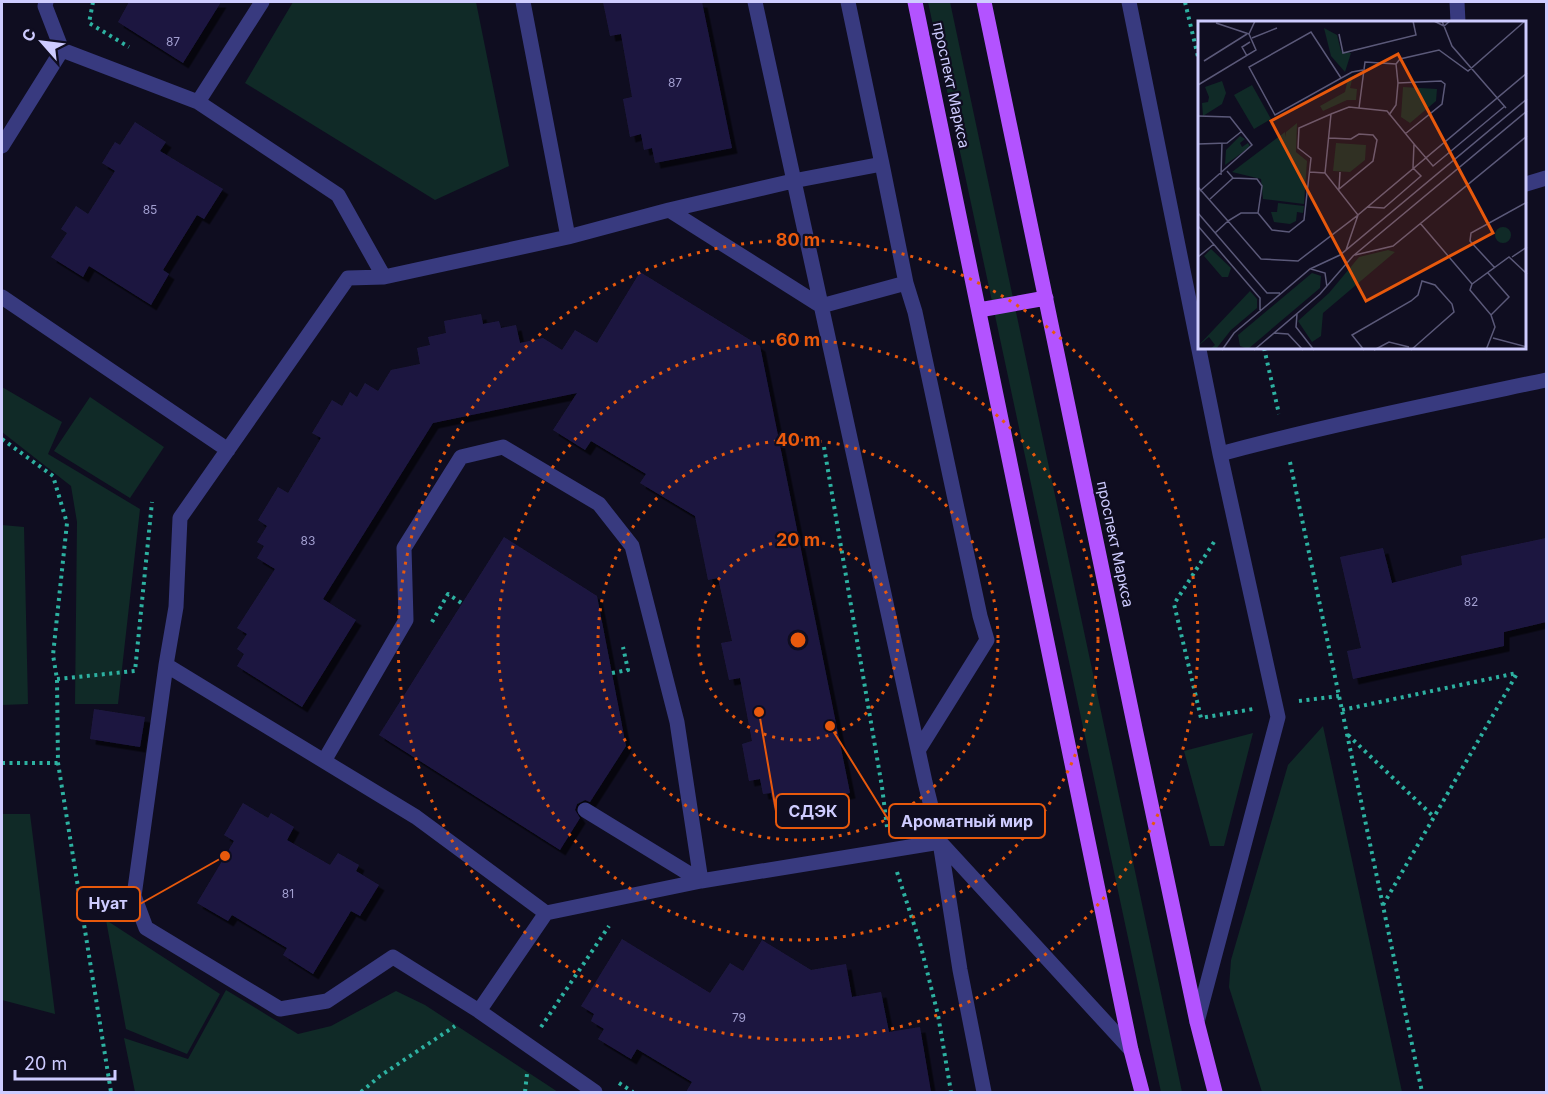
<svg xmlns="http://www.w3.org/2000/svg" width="1548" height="1094" font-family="Inter,sans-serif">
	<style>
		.green { fill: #102a27 }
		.building { fill: #1e1941; filter: url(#shadow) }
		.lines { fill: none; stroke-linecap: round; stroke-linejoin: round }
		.path { stroke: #2db1a1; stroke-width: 4; stroke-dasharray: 3 4.5; stroke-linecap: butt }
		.service { stroke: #383a7f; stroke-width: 15 }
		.primary { stroke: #b353ff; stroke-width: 15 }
		.ring { fill: none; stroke: #e8590c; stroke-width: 3; stroke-dasharray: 3 6 }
		.labels { text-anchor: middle; stroke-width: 4.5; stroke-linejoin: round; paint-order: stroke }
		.number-label { font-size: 12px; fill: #a29fd0 }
		.street-label { font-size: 15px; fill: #ceccff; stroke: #0f0d20 }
		.inset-road { fill: none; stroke: #5b5979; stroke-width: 1.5 }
		.view { fill: #e8590c; fill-opacity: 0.15; stroke: #e8590c; stroke-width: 3 }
		.inset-edge { fill: none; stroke: #ceccff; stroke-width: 3 }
		.centre { fill: #e8590c; stroke: #0f0d20; stroke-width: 3 }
		.ring-label { font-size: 18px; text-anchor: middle; font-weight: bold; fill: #e8590c; stroke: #0f0d20; stroke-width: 4.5; stroke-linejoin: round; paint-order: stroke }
		.leader { fill: none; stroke: #e8590c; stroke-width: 2 }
		.callout-dot { fill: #e8590c; stroke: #0f0d20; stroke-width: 2 }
		.callout { fill: #0f0d20; stroke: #e8590c; stroke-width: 2 }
		.callout-label { font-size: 16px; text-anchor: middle; font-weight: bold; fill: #ceccff }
	</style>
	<defs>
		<filter id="shadow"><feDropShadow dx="5.5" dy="5.5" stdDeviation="0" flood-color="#0009"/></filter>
	</defs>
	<rect width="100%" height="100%" fill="#0f0d20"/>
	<path class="green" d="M293 2H476L509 166 435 200 245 83Z
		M928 2H950L1182 1092H1161Z
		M2 387 62 422 48 454 140 509 118 704H75L77 522 71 486 2 432Z
		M90 397 164 447 130 498 54 451Z
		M2 525 24 527 28 704 2 705Z
		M1323 726 1402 1092H1262L1229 987 1231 960 1288 765Z
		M1253 733 1224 846H1210L1184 751Z
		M30 814 55 1014 2 1000V814Z
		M106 920 220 994 187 1054 126 1029Z
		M226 990 298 1034 331 1026 396 991 425 1005 558 1092H135L124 1038 188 1059Z"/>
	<path class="building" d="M129 2H221L183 63 118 22Z
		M603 2H702L732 148 655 163 652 148 644 150 641 134 630 137 623 99 632 97 621 34 610 36Z
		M135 122 166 142 160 151 223 189 204 219 197 215 163 270 169 274 151 305 89 266 83 277 51 257 67 233 61 229 76 206 88 214 115 171 102 163 115 142 120 145Z
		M640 272 760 346 850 793 774 808 771 793 763 794 760 779 749 781 742 744 752 741 740 678 729 680 721 643 732 641 718 578 708 580 695 516 640 483 646 474 591 441 585 450 553 430 577 393 433 423 323 599 356 620 302 707 237 666 244 654 237 649 247 634 237 628 275 569 257 558 264 546 257 542 267 526 258 520 278 487 288 493 321 438 312 433 332 400 342 406 350 392 357 397 365 383 378 391 391 370 420 364 417 348 430 345 428 337 446 333 444 321 481 314 483 324 499 321 501 328 516 325 520 343 543 338 562 350 575 330 597 343Z
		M504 537 597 596 626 746 590 802 585 800 577 804 575 810 580 818 560 850 379 735Z
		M1546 538V622L1504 632V646L1353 679 1347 651 1361 648 1340 557 1383 548 1392 583 1462 565 1461 556Z
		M94 709 145 717 140 747 90 739Z
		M243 803 268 818 271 813 294 827 287 840 330 865 338 853 359 865 356 871 379 885 360 916 351 911 313 974 283 955 287 948 232 915 228 921 197 903 234 841 224 835Z
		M622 939 710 993 730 963 743 971 762 940 811 970 846 964 852 997 881 992 889 1032 920 1027 931 1092H686L692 1082 637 1049 631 1059 598 1039 604 1029 591 1021 594 1014 581 1006Z"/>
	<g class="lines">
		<path class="path" d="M93 2 89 23 129 47
			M1185 2 1200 65
			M1264 348 1279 414
			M2 439 53 476 67 523 53 655 57 679 58 763 111 1092
			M824 447 882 787 887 827
			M1290 462 1422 1092
			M1214 542 1174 604 1201 718 1253 709
			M432 622 448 594 463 604
			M612 673 628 670 623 647
			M57 679 135 671 152 502
			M1299 701 1339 696
			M1342 710 1517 673
			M1348 735 1434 817
			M2 763H58
			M897 872 920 943 938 1015 951 1092
			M1383 905 1518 672
			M541 1027 609 926
			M619 1083 633 1092
			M361 1092 380 1076 455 1026
			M525 1092 527 1074"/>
		<path class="service" d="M46 2 45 6 62 50
			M523 2 568 237
			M755 2 925 782 940 842 1131 1050
			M1129 2 1220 454 1278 717 1197 1022
			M1457 2 1458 22
			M198 102 338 195 384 277
			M2 146 62 50 198 102 262 2
			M882 164 906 283
			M1526 184 1546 178
			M669 210 793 181 882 164 848 2
			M2 297 228 450
			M1220 454C1328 425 1437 403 1546 380
			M166 665 176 607 180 518 348 278 384 277 568 237 669 210 821 306 906 283 915 312 980 616 987 640 919 749
			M324 761 406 620 404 548 461 457 503 447 599 504 632 546 677 722 701 881 585 810
			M546 913 416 817 166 665 134 896 146 928 280 1009 327 1001 393 957 479 1011 595 1092
			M479 1011 546 913 701 881 940 842 960 970 984 1092"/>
		<path class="primary" d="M915 2 1131 1050 1142 1092
			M984 2 1136 733 1197 1022 1215 1092
			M979 310 1046 298"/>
	</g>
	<g class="ring">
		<circle cx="798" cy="640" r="100"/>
		<circle cx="798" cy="640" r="200"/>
		<circle cx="798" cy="640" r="300"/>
		<circle cx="798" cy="640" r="400"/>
	</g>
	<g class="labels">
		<g class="number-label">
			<text x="173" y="46">87</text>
			<text x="675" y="87">87</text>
			<text x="150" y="214">85</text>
			<text x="308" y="545">83</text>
			<text x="1471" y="606">82</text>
			<text x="288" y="898">81</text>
			<text x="739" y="1022">79</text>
		</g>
		<g class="street-label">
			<text transform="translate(951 85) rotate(78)" y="5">проспект Маркса</text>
			<text transform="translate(1115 544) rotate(78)" y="5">проспект Маркса</text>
		</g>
	</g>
	<g transform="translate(1198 21)">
		<rect width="328" height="328" fill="#0f0d20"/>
		<path d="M126 7 139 14 143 30 153 32 147 51 133 35ZM155 55 152 67 159 68 158 79H149L125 90 122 85 147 71 150 57ZM24 60 28 72 24 83 5 95 4 82 10 81 11 76 7 66ZM54 64 73 98 56 108 36 74ZM205 66 239 68 238 80 212 102 203 96ZM99 102 98 131 109 140 106 183 65 178 63 158 34 151 87 111 88 116V111ZM42 115 47 118 42 122 44 126 50 122 52 126 27 144 28 129ZM138 122 168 124 167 139 152 151 135 150ZM80 182 106 185 105 192 99 191 98 200 92 203 76 201 73 191H79ZM297 214a8 8 0 1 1 16 0a8 8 0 1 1-16 0ZM13 228 33 247 30 256H24L6 235ZM190 229 197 231 125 292 123 315 114 321 100 300 131 272 161 236ZM114 252 123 255 122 267 50 328 42 325 40 314ZM52 270 59 278V287L33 309 18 328H12L17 324 11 316 0 325Z" fill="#102a27"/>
		<path class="inset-road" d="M236 0 246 5 252 0M244 0 254 25 308 87M18 2 51 13M141 13 145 32 218 14 215 0M54 17 79 7M49 35 44 26 52 21M6 40 49 13M198 43 202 38 241 29 270 50 327 0M143 57 113 11 51 46 77 94 154 51 165 49M0 64 58 29 51 13 57 0M161 87 167 41 198 43 200 62 243 60 247 63 244 83 207 113M133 93 151 86 189 90 216 123 215 147 223 155 186 187 169 186M191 94 198 84 200 62M0 95 32 96 54 124 2 170M131 117 153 118 161 113 175 114 179 119 175 140 141 168 142 151M0 123 29 122 44 110M216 123 235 145 307 85M23 154 24 122M0 166 30 200 43 192H60L64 165 59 158 35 157 29 150M12 178 35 157M0 192 69 272H82M60 192 74 209 91 211 106 199 113 137 100 127 101 107 133 93 127 152M222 202 274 263 311 236 329 253M0 205 62 277V289M17 212 30 200 63 238 100 240 160 194 127 152 112 151M148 229 160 194 329 52M157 234 195 225 329 115M0 236 16 223M314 236 329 226M297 247 272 220 273 212 329 181M113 248 127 252 129 266M274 263 272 269 293 294 311 276 290 252M99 293 98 306 116 329M76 312 90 313 105 329M295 317 329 326M24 329 36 312 112 248 142 234 329 78M56 329 122 273 155 235 329 90M166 329 154 314 213 280 220 274 224 260 237 264 254 283 256 291 213 329M176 329 191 321 211 326M288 329 297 306 293 294"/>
		<path class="view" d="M200 33 295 212 168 280 73 100Z"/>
		<rect width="328" height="328" class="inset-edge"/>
	</g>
	<circle cx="798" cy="640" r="9" class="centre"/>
	<g class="ring-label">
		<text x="798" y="246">80 m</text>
		<text x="798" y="346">60 m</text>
		<text x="798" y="446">40 m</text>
		<text x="798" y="546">20 m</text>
	</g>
	<path class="leader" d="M759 712L776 811M830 726L889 821M225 856L140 904"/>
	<g class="callout-dot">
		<circle cx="759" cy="712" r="6"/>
		<circle cx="830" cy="726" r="6"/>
		<circle cx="225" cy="856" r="6"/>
	</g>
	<g class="callout">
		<rect x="776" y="794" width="73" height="34" rx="6"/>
		<rect x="889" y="804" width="156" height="34" rx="6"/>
		<rect x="77" y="887" width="63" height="34" rx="6"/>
	</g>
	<g class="callout-label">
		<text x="813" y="817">СДЭК</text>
		<text x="967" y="827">Ароматный мир</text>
		<text x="108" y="909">Нуат</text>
	</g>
	<rect width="1548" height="1094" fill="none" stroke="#ceccff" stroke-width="6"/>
	<g transform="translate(42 42) rotate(298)" stroke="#0f0d20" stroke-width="4.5" paint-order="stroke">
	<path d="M0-4.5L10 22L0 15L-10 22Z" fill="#ceccff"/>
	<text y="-9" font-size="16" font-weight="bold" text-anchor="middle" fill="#ceccff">С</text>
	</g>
	<path d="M15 1070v9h100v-9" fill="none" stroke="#ceccff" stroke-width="3"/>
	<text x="24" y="1070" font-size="18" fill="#ceccff" stroke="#0f0d20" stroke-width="4.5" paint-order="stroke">20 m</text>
</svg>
